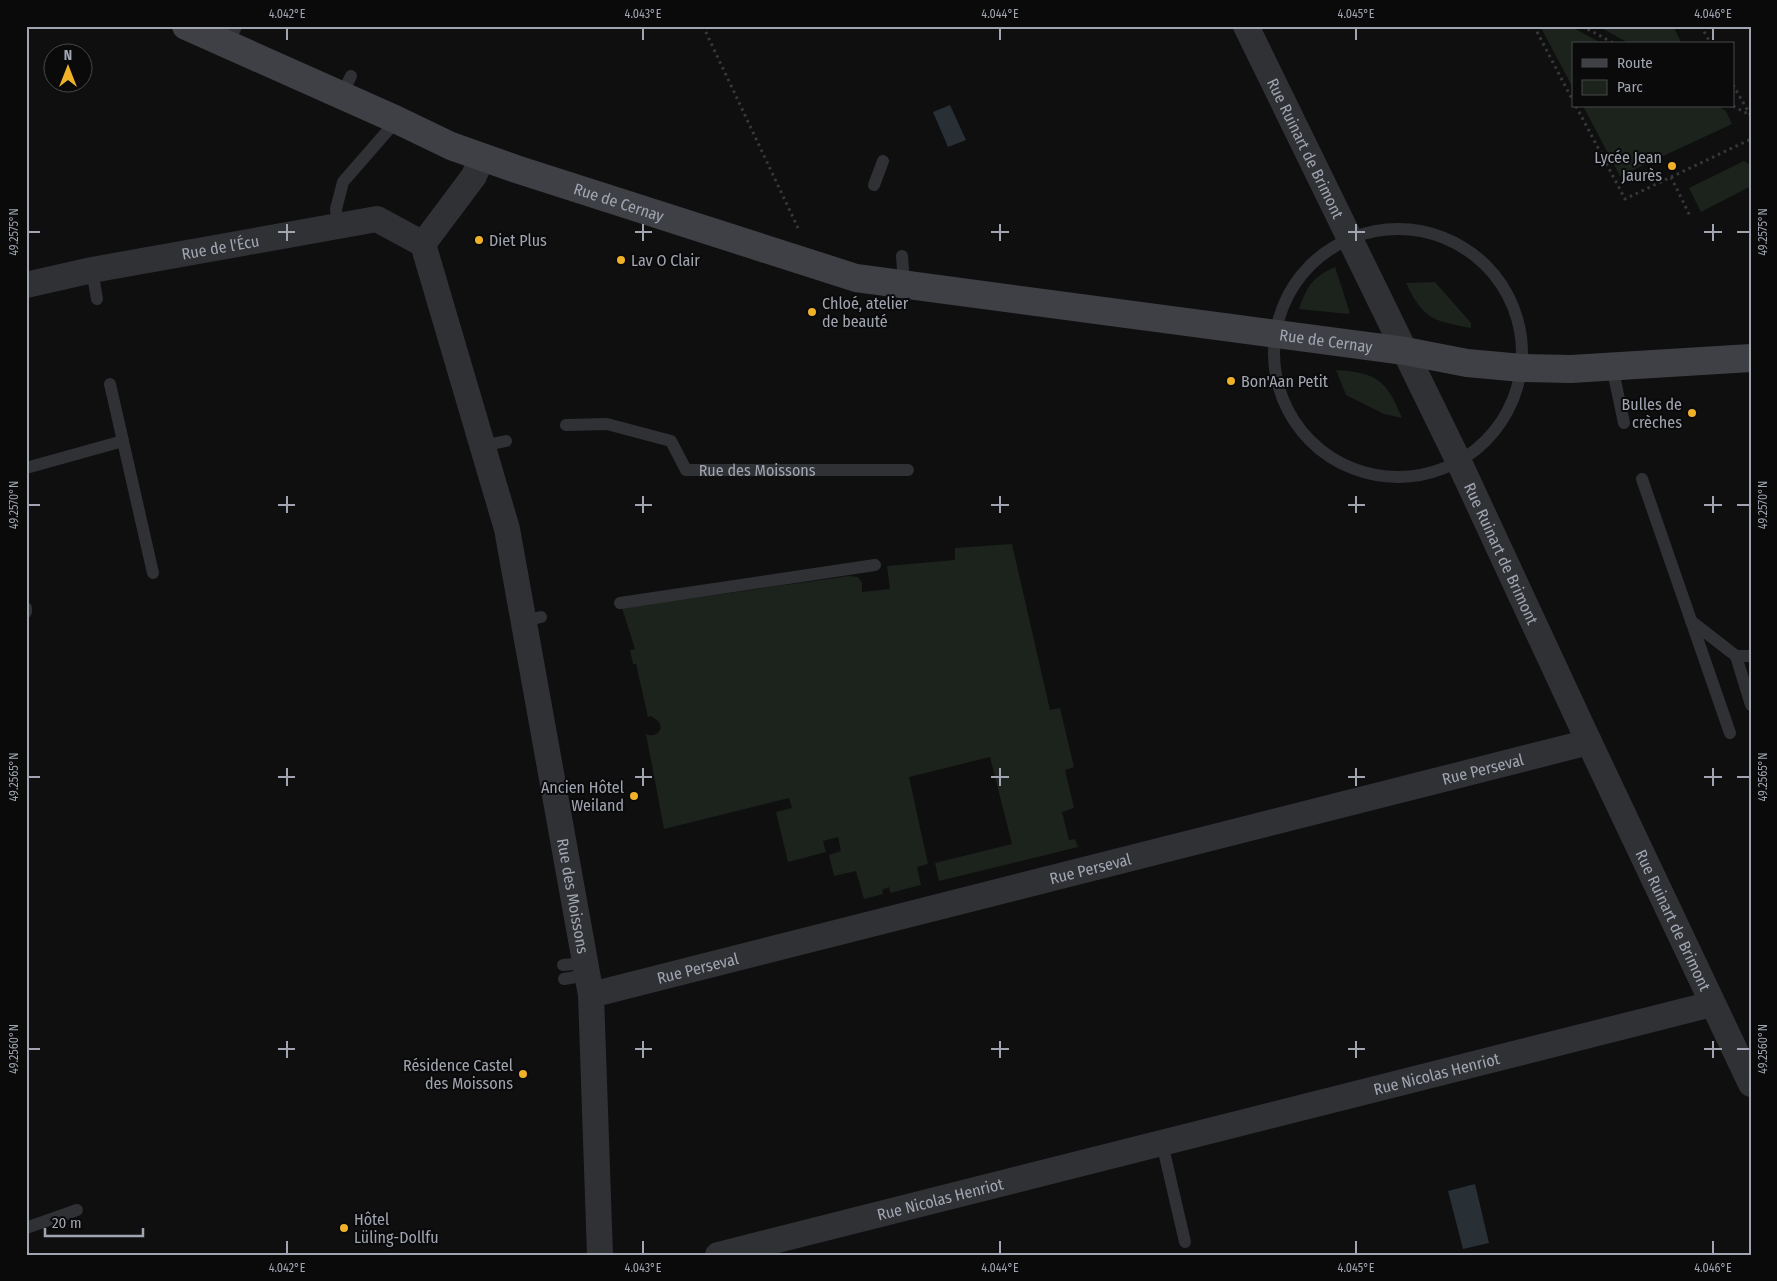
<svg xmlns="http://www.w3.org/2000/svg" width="1777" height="1281" font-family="'Fira Sans Condensed',sans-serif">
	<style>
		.green { fill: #1b231c }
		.water { fill: #282f35 }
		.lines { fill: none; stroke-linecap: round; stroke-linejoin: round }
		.path { stroke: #36383c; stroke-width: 3; stroke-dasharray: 2.5 4; stroke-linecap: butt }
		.lane { stroke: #303135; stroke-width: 12 }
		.street { stroke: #303135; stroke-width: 26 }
		.secondary { stroke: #3e4045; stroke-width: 28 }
		.ticks { fill: none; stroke: #a0a5b1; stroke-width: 2 }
		.poi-dot { fill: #efb128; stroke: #0a0a0b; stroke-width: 2 }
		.labels { text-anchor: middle; stroke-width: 4; stroke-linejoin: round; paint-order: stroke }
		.street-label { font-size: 16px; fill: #a0a5b1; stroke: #0a0a0b }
		.poi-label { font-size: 16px; fill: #a0a5b1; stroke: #0a0a0b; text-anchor: start }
		.neatline { fill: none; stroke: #a0a5b1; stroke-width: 2 }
		.ticks-label { font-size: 12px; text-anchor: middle; fill: #a0a5b1 }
	</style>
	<rect width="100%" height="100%" fill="#0f0f10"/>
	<path class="green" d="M1540 26H1570L1603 44H1573V88Z
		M1598 26H1673L1682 44H1630Z
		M1583 106H1718L1726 111 1732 124 1620 176Z
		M1744 161 1751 165V186L1701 212 1689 188Z
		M1335 267 1350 313 1348 314 1299 309C1307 286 1313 277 1335 267Z
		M1435 282 1471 323V328C1433 321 1423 319 1406 283Z
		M1336 370C1377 373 1386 379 1402 418L1384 414 1346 395Z
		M1012 544 1050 710 1060 708 1074 767 1065 770 1074 808 1062 812 1069 840 1075 839 1078 847 939 881 935 863 1012 844 990 757 909 777 928 864 917 867 921 885 890 893 889 887 882 890 883 894 864 899 856 871 834 876 829 855 841 851 838 837 823 841 826 852 788 862 776 812 792 808 789 798 664 829 646 734C656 739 665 729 658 721 656 719 653 718 651 716L648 717 636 664H633L630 650 635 649 622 608 849 576 858 577 862 583V592L890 589 887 566 955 560V548Z"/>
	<path class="water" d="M950 105 966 140 948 147 933 112Z
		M1475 1184 1489 1243 1463 1249 1448 1191Z"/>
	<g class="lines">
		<path class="path" d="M703 26 798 228
			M1534 26 1573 101
			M1582 26 1615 44
			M1701 26 1711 44
			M1733 85 1751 116
			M1576 106 1625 199 1751 139
			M1733 106 1750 115
			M1671 177 1691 218"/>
		<g class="lane">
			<path d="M227 44 235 29"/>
			<path d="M341 96 351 76"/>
			<path d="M874 185 883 161"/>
			<path d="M338 226 336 209 343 182 397 120"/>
			<circle cx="1398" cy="353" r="124"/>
			<path d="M902 256 904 284"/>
			<path d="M92 270 97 299"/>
			<path d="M1612 366 1624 423"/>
			<path d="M110 384 153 573"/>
			<path id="s1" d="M566 425 607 424 671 441 686 470H908"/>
			<path d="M482 446 506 441"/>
			<path d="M26 468 123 441"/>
			<path d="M1642 479 1730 733"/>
			<path d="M620 603 875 565"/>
			<path d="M26 608V612"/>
			<path d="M523 621 541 617"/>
			<path d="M1691 621 1736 656 1751 705"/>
			<path d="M1736 656H1751"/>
			<path d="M563 965 585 963"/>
			<path d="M564 979 587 975"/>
			<path d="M1162 1143 1185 1242"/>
			<path d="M26 1228 77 1210"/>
		</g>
		<g class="street">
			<path id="s2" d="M1246 26 1459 462 1589 742 1751 1084"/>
			<path id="s3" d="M423 244 507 529 591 995 600 1255"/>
			<path d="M423 244 474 176 482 157"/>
			<path id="s4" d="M26 285 92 270 377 219 423 244"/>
			<path id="s5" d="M591 995 1589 742"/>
			<path id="s6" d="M718 1255 1712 1004"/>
		</g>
		<path class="secondary" id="s7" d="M186 26 397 120 451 146 516 169 856 278 1405 351 1467 363 1522 368 1571 369 1751 358"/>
	</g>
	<path class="ticks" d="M287 28V40M643 28V40M1000 28V40M1356 28V40M1713 28V40M287 224V241M643 224V241M1000 224V241M1356 224V241M1713 224V241M28 232H40M278 232H295M635 232H652M991 232H1009M1348 232H1365M1704 232H1722M1737 232H1750M287 496V513M643 496V513M1000 496V513M1356 496V513M1713 496V513M28 505H40M278 505H295M635 505H652M991 505H1009M1348 505H1365M1704 505H1722M1737 505H1750M287 768V786M643 768V786M1000 768V786M1356 768V786M1713 768V786M28 777H40M278 777H295M635 777H652M991 777H1009M1348 777H1365M1704 777H1722M1737 777H1750M287 1041V1058M643 1041V1058M1000 1041V1058M1356 1041V1058M1713 1041V1058M28 1049H40M278 1049H295M635 1049H652M991 1049H1009M1348 1049H1365M1704 1049H1722M1737 1049H1750M287 1241V1254M643 1241V1254M1000 1241V1254M1356 1241V1254M1713 1241V1254"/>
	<g class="poi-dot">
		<circle cx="1672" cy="166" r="5"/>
		<circle cx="479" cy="240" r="5"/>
		<circle cx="621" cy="260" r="5"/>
		<circle cx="812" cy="312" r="5"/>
		<circle cx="1231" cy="381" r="5"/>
		<circle cx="1692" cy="413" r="5"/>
		<circle cx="634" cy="796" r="5"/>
		<circle cx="523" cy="1074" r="5"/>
		<circle cx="344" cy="1228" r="5"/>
	</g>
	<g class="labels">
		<g class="street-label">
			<text dy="6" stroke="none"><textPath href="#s2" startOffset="136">Rue Ruinart de Brimont</textPath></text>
			<text dy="6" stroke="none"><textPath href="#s7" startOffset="468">Rue de Cernay</textPath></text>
			<text dy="6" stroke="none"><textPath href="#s4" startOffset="198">Rue de l'Écu</textPath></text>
			<text dy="6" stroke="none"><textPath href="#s7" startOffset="1191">Rue de Cernay</textPath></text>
			<text dy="6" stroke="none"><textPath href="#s1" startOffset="211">Rue des Moissons</textPath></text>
			<text dy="6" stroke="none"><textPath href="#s2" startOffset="586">Rue Ruinart de Brimont</textPath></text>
			<text dy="6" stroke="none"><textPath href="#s5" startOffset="920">Rue Perseval</textPath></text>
			<text dy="6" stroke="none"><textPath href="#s5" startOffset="515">Rue Perseval</textPath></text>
			<text dy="6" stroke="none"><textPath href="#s3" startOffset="670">Rue des Moissons</textPath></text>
			<text dy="6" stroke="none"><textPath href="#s2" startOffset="991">Rue Ruinart de Brimont</textPath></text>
			<text dy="6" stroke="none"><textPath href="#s5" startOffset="110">Rue Perseval</textPath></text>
			<text dy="6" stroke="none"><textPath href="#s6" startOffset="741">Rue Nicolas Henriot</textPath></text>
			<text dy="6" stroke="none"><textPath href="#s6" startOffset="229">Rue Nicolas Henriot</textPath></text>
		</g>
		<g class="poi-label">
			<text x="1662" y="163" text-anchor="end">Lycée Jean<tspan x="1662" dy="18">Jaurès</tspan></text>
			<text x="489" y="246">Diet Plus</text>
			<text x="631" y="266">Lav O Clair</text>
			<text x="822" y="309">Chloé, atelier<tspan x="822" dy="18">de beauté</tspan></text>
			<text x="1241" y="387">Bon'Aan Petit</text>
			<text x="1682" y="410" text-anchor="end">Bulles de<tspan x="1682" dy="18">crèches</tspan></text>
			<text x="624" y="793" text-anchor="end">Ancien Hôtel<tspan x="624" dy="18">Weiland</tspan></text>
			<text x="513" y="1071" text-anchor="end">Résidence Castel<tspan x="513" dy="18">des Moissons</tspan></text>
			<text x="354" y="1225">Hôtel<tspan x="354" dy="18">Lüling-Dollfu</tspan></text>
		</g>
	</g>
	<rect width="1777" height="1281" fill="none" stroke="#0a0a0b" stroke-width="55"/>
	<rect x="1572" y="42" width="162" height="65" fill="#0a0a0b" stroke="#46484d"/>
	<rect x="1582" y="59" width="25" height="8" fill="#3e4045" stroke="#46484d"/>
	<text x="1617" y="68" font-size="15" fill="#a0a5b1">Route</text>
	<rect x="1582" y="80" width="25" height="15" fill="#1b231c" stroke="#46484d"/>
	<text x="1617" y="92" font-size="15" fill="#a0a5b1">Parc</text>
	<g transform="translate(68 68)"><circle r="24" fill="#0a0a0b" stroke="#46484d"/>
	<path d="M0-4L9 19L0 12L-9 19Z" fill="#efb128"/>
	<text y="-8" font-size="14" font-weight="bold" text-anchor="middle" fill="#a0a5b1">N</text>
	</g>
	<path d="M45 1228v8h98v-8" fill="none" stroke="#a0a5b1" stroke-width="2.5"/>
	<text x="52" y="1228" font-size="15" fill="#a0a5b1" stroke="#0a0a0b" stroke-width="4" paint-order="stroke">20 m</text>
	<rect x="28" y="28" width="1722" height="1226" class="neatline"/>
	<g class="ticks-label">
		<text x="287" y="18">4.042°E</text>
		<text x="643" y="18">4.043°E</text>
		<text x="1000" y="18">4.044°E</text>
		<text x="1356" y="18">4.045°E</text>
		<text x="1713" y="18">4.046°E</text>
		<text transform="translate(14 232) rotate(-90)" y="4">49.2575°N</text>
		<text transform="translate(1763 232) rotate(-90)" y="4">49.2575°N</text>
		<text transform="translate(14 505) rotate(-90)" y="4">49.2570°N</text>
		<text transform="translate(1763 505) rotate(-90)" y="4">49.2570°N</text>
		<text transform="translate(14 777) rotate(-90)" y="4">49.2565°N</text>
		<text transform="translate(1763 777) rotate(-90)" y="4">49.2565°N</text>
		<text transform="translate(14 1049) rotate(-90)" y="4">49.2560°N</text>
		<text transform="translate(1763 1049) rotate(-90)" y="4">49.2560°N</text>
		<text x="287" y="1272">4.042°E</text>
		<text x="643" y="1272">4.043°E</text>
		<text x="1000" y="1272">4.044°E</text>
		<text x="1356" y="1272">4.045°E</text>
		<text x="1713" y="1272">4.046°E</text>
	</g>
</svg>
